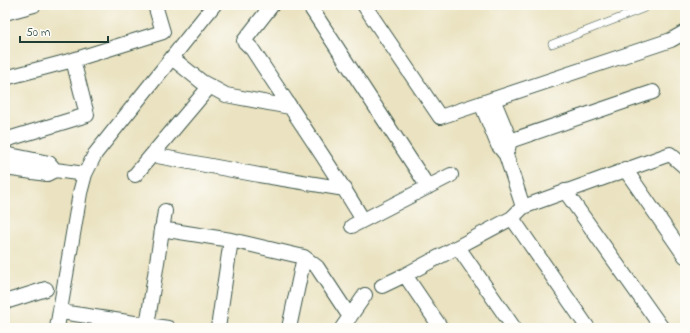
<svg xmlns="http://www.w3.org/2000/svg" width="690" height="333" font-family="'Indie Flower',sans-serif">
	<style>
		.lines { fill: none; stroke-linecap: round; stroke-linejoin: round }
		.lane-casing { stroke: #3d5649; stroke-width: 8 }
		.street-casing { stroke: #3d5649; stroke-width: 16 }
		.lane { stroke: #fff; stroke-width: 7 }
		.street { stroke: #fff; stroke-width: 14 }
	</style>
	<rect width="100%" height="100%" fill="#fdfcf7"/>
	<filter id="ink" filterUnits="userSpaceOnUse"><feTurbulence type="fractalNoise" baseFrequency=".025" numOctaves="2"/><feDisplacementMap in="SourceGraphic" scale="8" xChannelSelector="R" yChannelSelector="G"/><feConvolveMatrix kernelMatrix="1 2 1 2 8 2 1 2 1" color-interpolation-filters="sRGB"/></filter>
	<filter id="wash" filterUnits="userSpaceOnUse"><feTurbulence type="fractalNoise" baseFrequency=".012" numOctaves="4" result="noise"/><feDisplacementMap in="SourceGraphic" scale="16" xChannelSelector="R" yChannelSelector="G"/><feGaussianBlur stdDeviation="0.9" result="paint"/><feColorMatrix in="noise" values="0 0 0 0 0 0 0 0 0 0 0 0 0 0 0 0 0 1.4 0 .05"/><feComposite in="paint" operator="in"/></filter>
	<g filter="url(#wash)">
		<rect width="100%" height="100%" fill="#eae2c0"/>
	</g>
	<g filter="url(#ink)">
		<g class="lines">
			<defs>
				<path id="lane" d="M552 44 645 8 647 5"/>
				<path id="street" d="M272 5 244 41 252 49C289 106 328 161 363 220
					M309 5 428 187
					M364 5 440 117 671 40 685 32
					M5 13 34 5
					M172 58 202 82 226 95 290 107
					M5 78 73 60 163 32 155 5
					M493 99 510 140 508 149
					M481 103 498 145 506 155 523 207
					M5 140 87 115 73 60
					M498 145 653 92
					M5 154 49 163 55 170
					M152 155 259 175 345 189
					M5 168 47 174 55 170 85 174
					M625 169 685 256
					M135 175 210 86
					M565 191 662 328
					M512 218 588 328
					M352 226 451 175
					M161 229 231 240 304 257 317 267 350 317
					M458 247 514 328
					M405 275 441 328
					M382 286 405 275 512 218 523 207 670 154 685 167
					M5 302 46 289
					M61 312 168 328
					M147 326 165 211
					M57 328 80 193 85 174 95 154 214 5
					M218 328 231 240
					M289 328 304 257
					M342 328 365 295"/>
			</defs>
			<use href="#lane" class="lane-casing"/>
			<use href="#street" class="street-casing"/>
			<use href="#lane" class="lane"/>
			<use href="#street" class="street"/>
		</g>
	</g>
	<rect width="690" height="333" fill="none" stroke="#fdfcf7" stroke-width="20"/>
	<path d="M20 36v6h88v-6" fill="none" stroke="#1f3d34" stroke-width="2"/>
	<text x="26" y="36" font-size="12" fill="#1f3d34" stroke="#fdfcf7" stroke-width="3" paint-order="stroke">50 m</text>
</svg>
